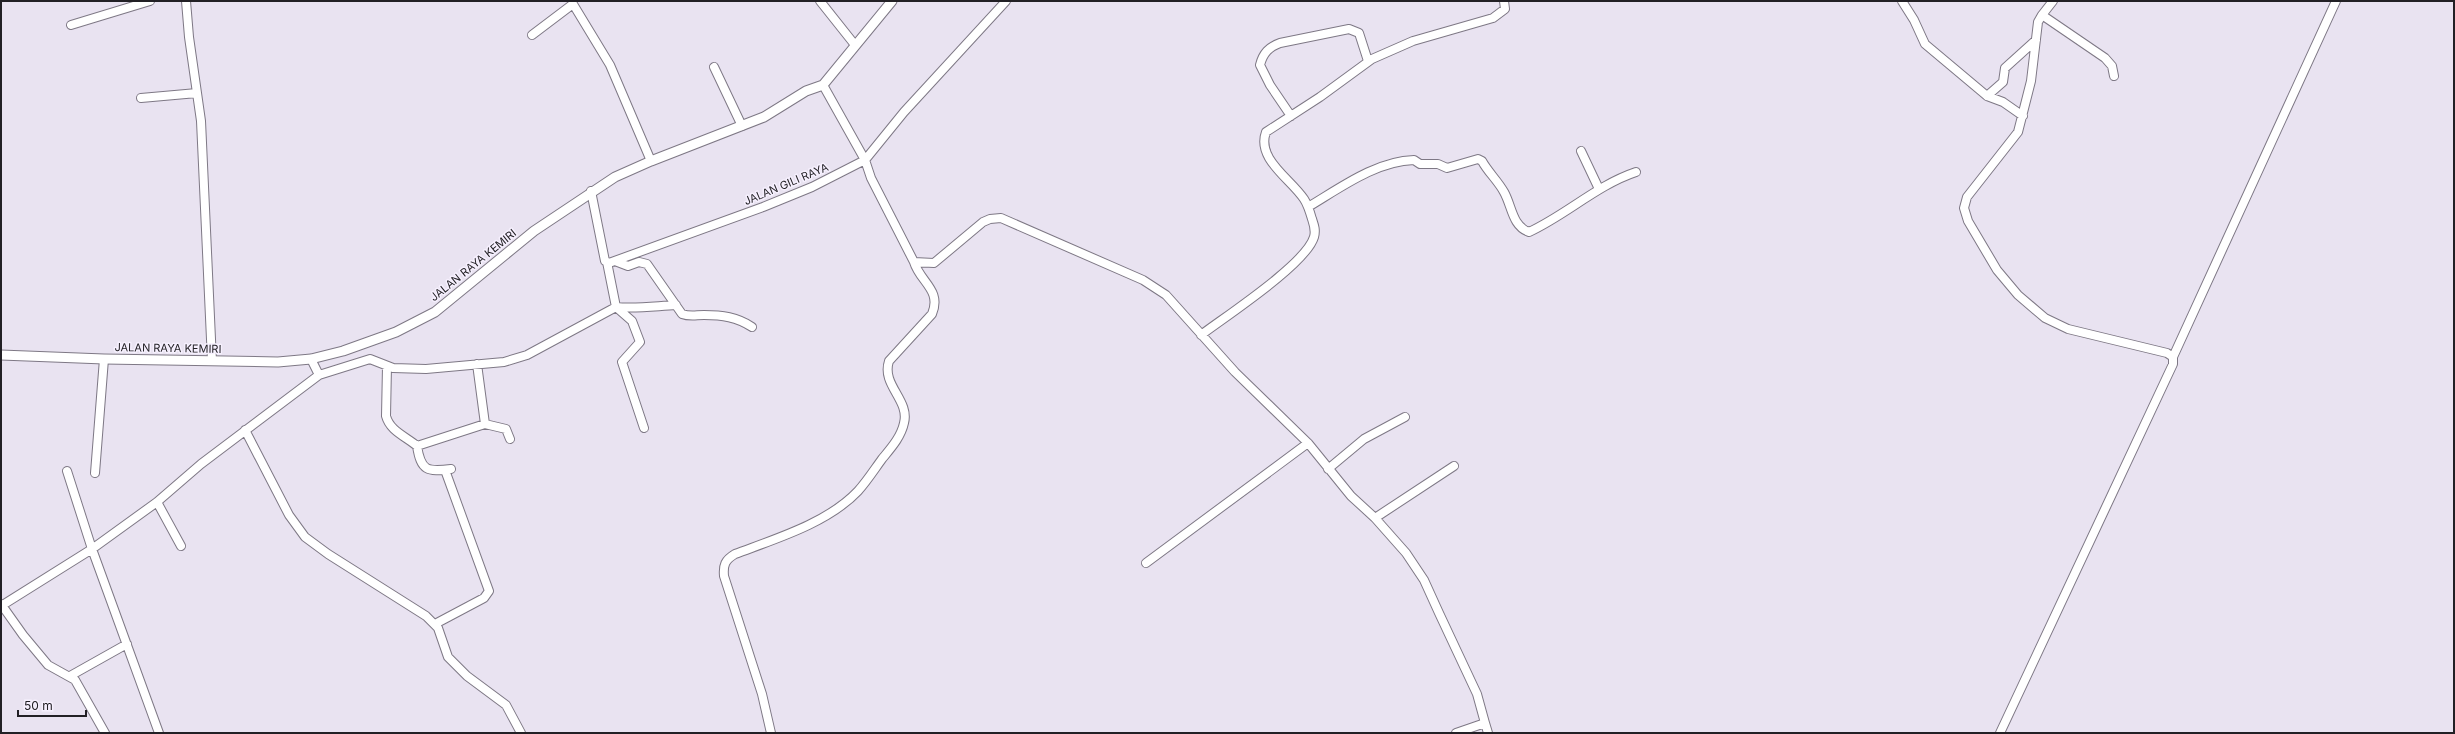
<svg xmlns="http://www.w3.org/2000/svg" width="2455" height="734" font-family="Inter,sans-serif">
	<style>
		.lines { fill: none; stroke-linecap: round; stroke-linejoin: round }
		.minor-casing { stroke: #7e7885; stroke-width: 10 }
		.tertiary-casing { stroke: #7e7885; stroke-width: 11 }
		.minor { stroke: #fff; stroke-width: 8 }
		.tertiary { stroke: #fff; stroke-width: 9 }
		.labels { text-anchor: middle; stroke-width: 3; stroke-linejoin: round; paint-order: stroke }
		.street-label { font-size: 11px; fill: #222025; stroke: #f6f0fe }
	</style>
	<rect width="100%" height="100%" fill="#e9e3f1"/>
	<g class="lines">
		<defs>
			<path id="minor" d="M186 1 189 37 201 121 212 361
				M820 1 855 45
				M1902 1 1914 20 1925 44 1987 96 2003 102 2023 116
				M2053 1 2042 15 2105 58 2112 66 2114 76
				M71 25 150 1
				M532 35 573 4 610 65 651 161
				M714 67 742 126
				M823 85 865 160 871 178 914 262 934 263 983 222 990 219 1001 218 1143 280 1166 295 1235 372 1308 443 1351 496 1375 518 1406 553 1424 580 1439 613 1477 694 1485 723 1456 733
				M1987 96 2003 82 2005 68 2036 40
				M141 98 197 93
				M1291 116 1270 85 1260 65C1263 53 1269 47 1280 43L1349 29 1359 33 1368 61
				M1581 151 1599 189
				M591 191 605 261 609 263 763 207 812 187 865 160 904 112 1006 1
				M1308 207C1340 188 1376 161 1414 160L1420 164H1438L1447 168 1478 159 1482 161C1488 172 1498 181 1504 192 1512 206 1512 226 1529 232 1566 215 1597 185 1636 172
				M615 261 628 266 639 262 647 264 682 314C690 317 696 315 704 315 722 315 737 317 752 327
				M607 262 616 307 632 321 640 342 622 362 644 428
				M1201 335C1226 316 1306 264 1314 237 1316 230 1314 225 1312 219 1310 212 1308 205 1304 199 1291 179 1256 159 1266 132L1320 97 1372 59 1413 41 1493 18 1505 9 1504 1
				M2173 357 2336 1
				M311 359 319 375
				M477 364 485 424 506 429 510 439
				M387 366 386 416C390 431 405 436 417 446 421 471 427 472 451 469
				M245 430 289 515 305 537 328 554 426 616 438 628 448 657 467 676 506 705 521 733
				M417 446 485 424
				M1328 469 1364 439 1405 417
				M67 471 92 549 159 733
				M95 473 104 359
				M157 502 181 546
				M1375 518 1454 466
				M1146 563 1308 443
				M1 604 23 635 48 665 75 680 105 733
				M1 606 92 549 157 502 201 464 319 375 370 359 393 368 426 369 504 362 527 355 616 307C636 309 656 306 676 305
				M435 624 484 598 489 591 445 470
				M70 676 127 644
				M1485 723 1488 733
				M771 733 762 694 724 576C723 565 725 560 735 554 775 539 828 523 858 491 867 481 874 470 882 459 891 448 901 437 904 423 910 400 881 385 889 361L932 314C942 290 920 282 914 262
				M2000 733 2173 364V357L2167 353 2068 329 2045 318 2018 295 1997 270 1968 221 1964 208 1967 197 2018 132 2031 81 2038 22 2042 15"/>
			<path id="tertiary" d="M1 355 104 359 278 362 311 359 343 351 396 332 435 312 534 231 615 177 651 161 764 117 806 91 823 85 892 1"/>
		</defs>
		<use href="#minor" class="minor-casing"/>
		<use href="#tertiary" class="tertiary-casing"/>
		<use href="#minor" class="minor"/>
		<use href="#tertiary" class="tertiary"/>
	</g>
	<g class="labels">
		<g class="street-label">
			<text transform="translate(786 184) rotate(-23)" y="4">JALAN GILI RAYA</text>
			<text transform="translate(473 265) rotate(-39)" y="4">JALAN RAYA KEMIRI</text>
			<text transform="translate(168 348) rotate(1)" y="4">JALAN RAYA KEMIRI</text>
		</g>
	</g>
	<rect width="2455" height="734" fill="none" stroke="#222025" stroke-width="4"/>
	<path d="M18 710v6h68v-6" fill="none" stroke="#222025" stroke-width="2"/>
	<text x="24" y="710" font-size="12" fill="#222025" stroke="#f6f0fe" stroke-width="3" paint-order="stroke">50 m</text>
</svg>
